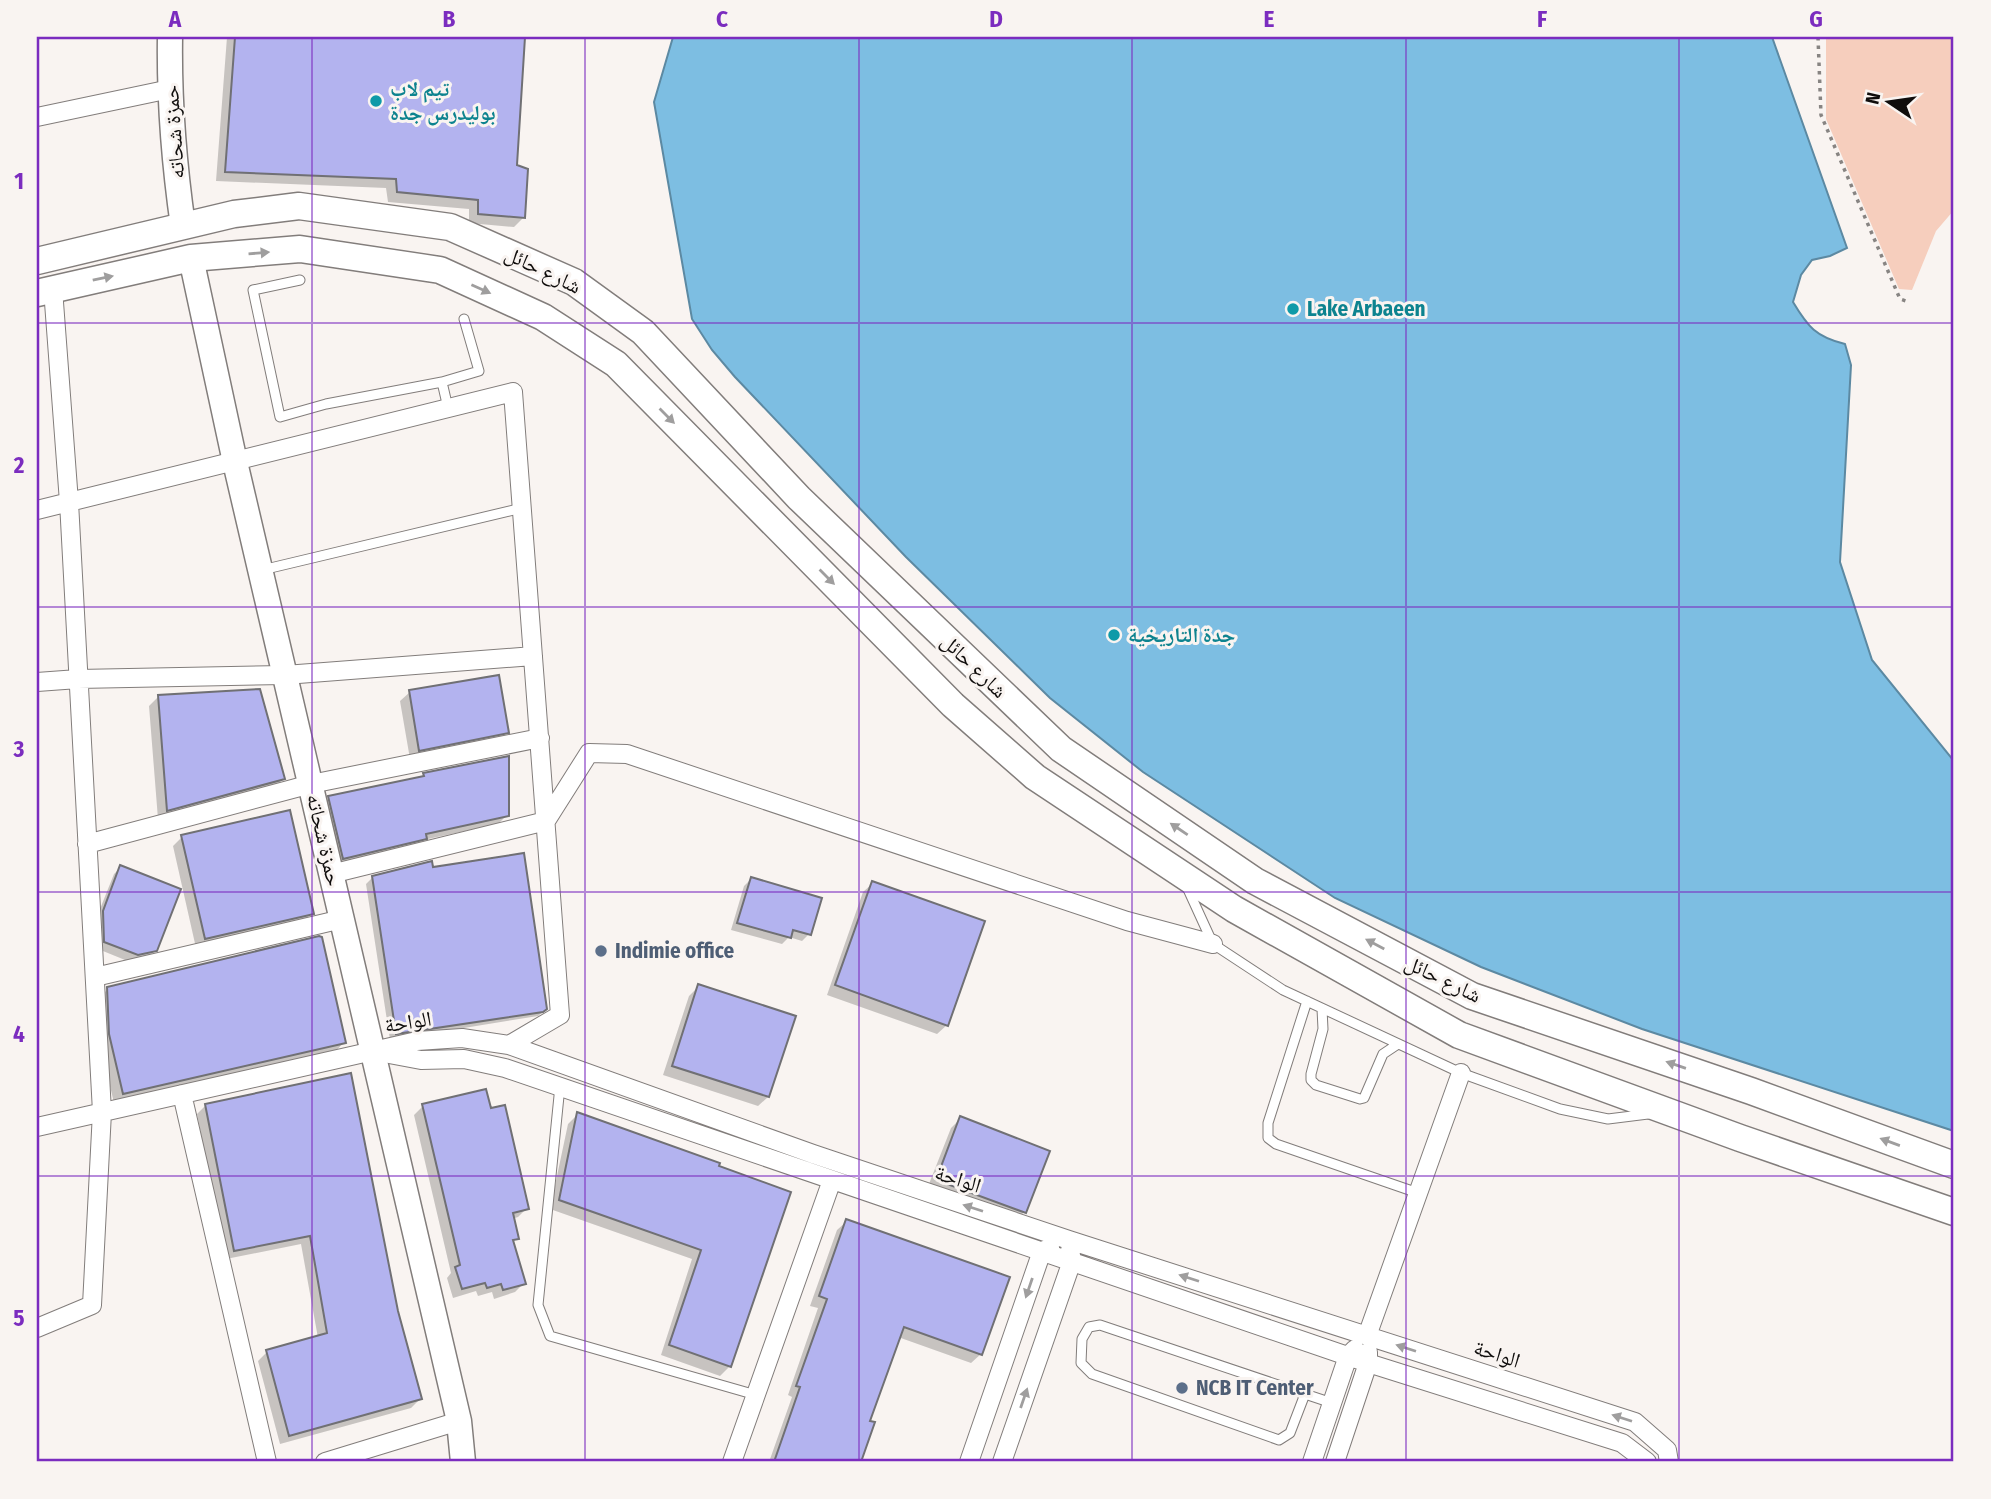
<svg xmlns="http://www.w3.org/2000/svg" width="1991" height="1499" font-family="'Fira Sans Condensed','Noto Naskh Arabic',sans-serif">
	<style>
		.green { fill: #f6cebd }
		.water { fill: #7dbee2; stroke: #5c89a2; stroke-width: 2 }
		.shadow { fill: #0003 }
		.building { fill: #b3b3ef; stroke: #707074; stroke-width: 2 }
		.lines { fill: none; stroke-linecap: round; stroke-linejoin: round }
		.service-casing { stroke: #827d7b; stroke-width: 11 }
		.minor-casing { stroke: #827d7b; stroke-width: 20 }
		.secondary-casing { stroke: #827d7b; stroke-width: 27 }
		.primary-casing { stroke: #827d7b; stroke-width: 29 }
		.path { stroke: #878482; stroke-width: 3.5; stroke-dasharray: 3.5 5; stroke-linecap: butt }
		.service { stroke: #fff; stroke-width: 9 }
		.minor { stroke: #fff; stroke-width: 18 }
		.secondary { stroke: #fff; stroke-width: 24 }
		.primary { stroke: #fff; stroke-width: 26 }
		.oneway { fill: #9f9e9e }
		.grid { fill: none; stroke: #7b2cbf; stroke-width: 2; stroke-opacity: 0.55 }
		.culture-dot { fill: #0f9aa8; stroke: #f9f4f1; stroke-width: 2.5 }
		.service-dot { fill: #5c6f8a; stroke: #f9f4f1; stroke-width: 2.5 }
		.labels { text-anchor: middle; stroke-width: 6; stroke-linejoin: round; paint-order: stroke }
		.culture-label { font-size: 21px; font-weight: bold; fill: #0d838f; stroke: #f9f4f1; text-anchor: start }
		.street-label { font-size: 21px; fill: #0f0d0c; stroke: #f9f4f1 }
		.service-label { font-size: 21px; font-weight: bold; fill: #4e5e75; stroke: #f9f4f1; text-anchor: start }
		.neatline { fill: none; stroke: #7b2cbf; stroke-width: 2.5 }
		.grid-label { font-size: 23px; text-anchor: middle; font-weight: bold; fill: #7b2cbf }
	</style>
	<rect width="100%" height="100%" fill="#f9f4f1"/>
	<path class="green" d="M1826 37H1954V210L1936 231 1912 290 1899 289 1826 119Z"/>
	<path class="water" d="M673 37H1772L1847 248 1830 256 1812 260 1801 275 1793 302C1808 327 1816 337 1845 344L1851 365 1840 562 1872 660 1954 761V1131L1642 1029 1481 967 1335 898 1143 772 1050 698 906 557 735 377 712 350 692 319 654 102Z"/>
	<path class="shadow" d="M227 37H523L515 166 524 217 514 227 469 223V209L388 202 386 188 216 181Z
		M410 692 507 732 497 742 410 759 400 701Z
		M159 696 283 779 274 788 158 819 149 706Z
		M424 775 507 815 498 824 423 840 417 847 335 867 321 806 329 798 420 778Z
		M182 837 312 913 302 923 196 948 173 846Z
		M121 867 156 950 148 957 130 962 98 949 96 919 114 874Z
		M432 869 546 1009 538 1016 390 1040 366 884 373 877Z
		M751 879 809 934 802 941 789 937 782 944 731 930 744 886Z
		M873 883 947 1025 937 1034 827 995 863 892Z
		M699 986 768 1097 758 1106 663 1075 689 996Z
		M108 989 344 1042 335 1052 114 1103 100 1044 98 999Z
		M206 1105 397 1312 420 1399 411 1408 280 1444 258 1361 267 1352 318 1338 301 1244 226 1259 197 1114Z
		M423 1106 527 1208 518 1217 512 1219 517 1238 512 1243 524 1283 515 1292 494 1299 492 1292 478 1296 476 1291 453 1298 447 1278 451 1273 414 1115Z
		M578 1114 717 1164 730 1366 720 1376 661 1355 692 1259 550 1209 568 1124Z
		M961 1118 1047 1152 1024 1212 1015 1222 927 1189 951 1128Z
		M847 1221 981 1354 971 1363 898 1337 868 1422 872 1424 859 1462H769L792 1397 788 1395 818 1308 810 1306 837 1230Z"/>
	<path class="building" d="M235 37H525L517 165 528 169 525 218 478 214V200L397 192 396 179 225 172Z
		M499 675 509 733 419 751 409 690Z
		M260 689 285 779 167 811 158 695Z
		M509 756V816L426 834 427 839 343 859 328 796 424 776 423 773Z
		M290 810 314 914 205 939 181 835Z
		M524 853 547 1009 543 1012 396 1034 372 876 432 861 433 867Z
		M120 865 181 889 157 951 138 955 104 942 103 911Z
		M751 877 822 898 811 935 793 930 791 938 737 923Z
		M872 881 985 921 948 1026 835 985Z
		M319 936 322 937 346 1043 123 1094 109 1034 107 987Z
		M698 984 796 1016 769 1097 672 1066Z
		M351 1073 398 1311 422 1399 289 1436 266 1350 327 1333 310 1236 234 1251 205 1104Z
		M486 1089 491 1108 505 1105 529 1209 513 1213 519 1239 513 1240 526 1284 503 1290 501 1284 487 1288 485 1283 462 1289 455 1267 460 1265 422 1104Z
		M577 1112 720 1163 719 1166 791 1192 731 1367 669 1345 701 1250 559 1200Z
		M960 1116 1050 1151 1026 1213 936 1180Z
		M846 1219 1010 1277 982 1355 904 1327 870 1421 875 1422 861 1462H774L800 1387 796 1386 827 1299 819 1296Z"/>
	<g class="lines">
		<defs>
			<path id="service" d="M300 280 253 290 280 417 326 404 442 382
				M448 408 442 382 479 371 464 319
				M262 570 522 508
				M1186 885 1213 944 1283 990 1461 1073 1560 1109 1608 1119 1648 1114
				M1307 1001 1268 1123V1138L1276 1144 1418 1193
				M1322 1009 1323 1029 1311 1074V1080L1316 1085 1360 1099 1364 1098 1383 1054 1398 1044
				M560 1086 538 1305 550 1336 756 1395
				M1305 1394 1290 1433 1279 1440 1092 1374 1081 1363 1082 1339 1089 1327 1100 1325 1305 1394 1332 1403"/>
			<path id="minor" d="M37 117 170 89
				M37 510 513 392 560 1015 509 1045
				M37 682 78 679 285 675 533 656
				M87 844 311 784 540 738
				M331 874 546 821 589 753 627 754 1127 921 1213 944
				M95 977 342 919
				M182 1094 267 1462
				M37 1127 373 1051
				M37 1328 92 1305 102 1112 69 502 53 289
				M1367 1336 1461 1073
				M325 1462 459 1421
				M732 1462 832 1180
				M969 1462 1042 1251 1050 1248
				M1002 1462 1072 1261 1070 1250
				M1312 1462 1348 1356 1355 1349
				M1335 1462 1368 1363V1352
				M1647 1462 1622 1443 1368 1363 505 1068 464 1059 421 1060 373 1051 417 1041 462 1038 509 1045 813 1154 1069 1240 1635 1422 1667 1450 1669 1462"/>
			<path id="secondary" d="M170 37C169 101 174 163 183 226
				M191 258 235 462 459 1421 463 1462"/>
			<path id="primary" d="M37 261 234 214 299 206 450 227 574 282 643 332 799 498 1061 749 1255 881 1472 996 1751 1091 1954 1165
				M37 293 191 258 300 249 440 270 543 317 616 364 953 705 1035 777 1234 909 1459 1035 1740 1138 1954 1212"/>
		</defs>
		<use href="#service" class="service-casing"/>
		<use href="#minor" class="minor-casing"/>
		<use href="#secondary" class="secondary-casing"/>
		<use href="#primary" class="primary-casing"/>
		<path class="path" d="M1818 37 1821 115 1900 299 1909 302"/>
		<use href="#service" class="service"/>
		<use href="#minor" class="minor"/>
		<use href="#secondary" class="secondary"/>
		<use href="#primary" class="primary"/>
	</g>
	<defs><path id="oneway-solid" d="M-6-.8H1V-3.2L6.5 0L1 3.2V.8H-6Z" transform="scale(1.75)"/></defs>
	<g class="oneway">
		<use href="#oneway-solid" transform="translate(259 253) rotate(-5)"/>
		<use href="#oneway-solid" transform="translate(103 278) rotate(-12)"/>
		<use href="#oneway-solid" transform="translate(481 289) rotate(24)"/>
		<use href="#oneway-solid" transform="translate(667 416) rotate(45)"/>
		<use href="#oneway-solid" transform="translate(827 577) rotate(45)"/>
		<use href="#oneway-solid" transform="translate(1179 829) rotate(-146)"/>
		<use href="#oneway-solid" transform="translate(1375 944) rotate(-152)"/>
		<use href="#oneway-solid" transform="translate(1676 1065) rotate(-161)"/>
		<use href="#oneway-solid" transform="translate(1890 1142) rotate(-160)"/>
		<use href="#oneway-solid" transform="translate(973 1208) rotate(-162)"/>
		<use href="#oneway-solid" transform="translate(1189 1278) rotate(-162)"/>
		<use href="#oneway-solid" transform="translate(1029 1288) rotate(109)"/>
		<use href="#oneway-solid" transform="translate(1406 1348) rotate(-162)"/>
		<use href="#oneway-solid" transform="translate(1024 1398) rotate(-71)"/>
		<use href="#oneway-solid" transform="translate(1622 1418) rotate(-162)"/>
	</g>
	<path class="grid" d="M312 37V1462M585 37V1462M859 37V1462M1132 37V1462M1406 37V1462M1679 37V1462M37 323H1954M37 607H1954M37 892H1954M37 1176H1954"/>
	<g class="culture-dot">
		<circle cx="376" cy="101" r="7"/>
		<circle cx="1293" cy="309" r="7"/>
		<circle cx="1114" cy="635" r="7"/>
	</g>
	<g class="service-dot">
		<circle cx="601" cy="951" r="7"/>
		<circle cx="1182" cy="1388" r="7"/>
	</g>
	<g class="labels">
		<g class="culture-label">
			<text x="390" y="96">تيم لاب<tspan x="390" dy="24">بوليدرس جدة</tspan></text>
			<text x="1307" y="316">Lake Arbaeen</text>
			<text x="1128" y="642">جدة التاريخية</text>
		</g>
		<g class="street-label">
			<text transform="translate(174 132) rotate(-94)" y="7">حمزة شحاته</text>
			<text transform="translate(543 270) rotate(26)" y="7">شارع حائل</text>
			<text transform="translate(974 666) rotate(44)" y="7">شارع حائل</text>
			<text transform="translate(324 840) rotate(77)" y="7">حمزة شحاته</text>
			<text transform="translate(1443 979) rotate(26)" y="7">شارع حائل</text>
			<text transform="translate(408 1022) rotate(-9)" y="7">الواحة</text>
			<text transform="translate(958 1179) rotate(18)" y="7">الواحة</text>
			<text transform="translate(1497 1354) rotate(18)" y="7">الواحة</text>
		</g>
		<g class="service-label">
			<text x="615" y="958">Indimie office</text>
			<text x="1196" y="1395">NCB IT Center</text>
		</g>
	</g>
	<rect width="1991" height="1499" fill="none" stroke="#f9f4f1" stroke-width="77"/>
	<g transform="translate(1889 102) rotate(283)" stroke="#f9f4f1" stroke-width="5" paint-order="stroke">
	<path d="M0-5L12 26L0 18L-12 26Z" fill="#0f0d0c"/>
	<text y="-10" font-size="19" font-weight="bold" text-anchor="middle" fill="#0f0d0c">N</text>
	</g>
	<rect x="38" y="38" width="1914" height="1422" class="neatline"/>
	<g class="grid-label">
		<text x="175" y="27">A</text>
		<text x="449" y="27">B</text>
		<text x="722" y="27">C</text>
		<text x="996" y="27">D</text>
		<text x="1269" y="27">E</text>
		<text x="1542" y="27">F</text>
		<text x="1816" y="27">G</text>
		<text x="19" y="189">1</text>
		<text x="19" y="473">2</text>
		<text x="19" y="757">3</text>
		<text x="19" y="1042">4</text>
		<text x="19" y="1326">5</text>
	</g>
</svg>
